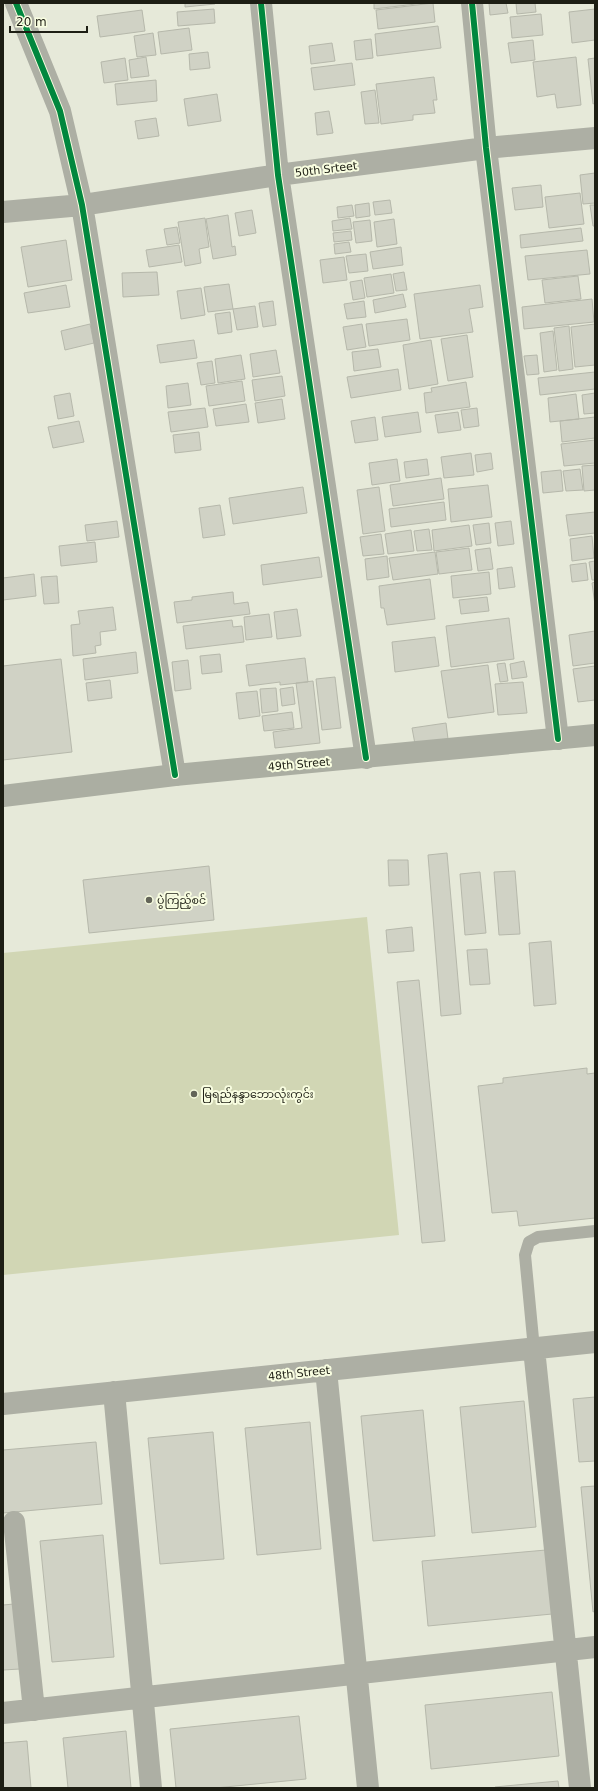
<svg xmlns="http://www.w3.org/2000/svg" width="598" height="1791" font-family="'DejaVu Sans','Noto Sans Myanmar',sans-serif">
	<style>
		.green { fill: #d1d6b4 }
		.building { fill: #d0d2c5; stroke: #b6b8ab }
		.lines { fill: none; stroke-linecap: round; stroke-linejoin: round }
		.lane { stroke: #adafa4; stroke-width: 12 }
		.street { stroke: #adafa4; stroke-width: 22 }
		.secondary { stroke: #abaea2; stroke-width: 22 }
		.cycleway-casing { stroke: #f8fde0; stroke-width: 8 }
		.cycleway { stroke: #00873e; stroke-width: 6 }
		.poi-dot { fill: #636559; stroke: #f8fde0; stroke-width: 1.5 }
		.labels { text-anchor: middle; stroke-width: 4; stroke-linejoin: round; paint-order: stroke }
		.street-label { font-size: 11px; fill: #1d1e14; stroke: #f8fde0 }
		.poi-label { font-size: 11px; fill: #1d1e14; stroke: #f8fde0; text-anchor: start }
	</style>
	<rect width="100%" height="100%" fill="#e6e9d9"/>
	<path class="green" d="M367 917 399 1235 3 1275V953Z"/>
	<path class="building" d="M185 3H214L215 4 185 7Z
		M374 3H424L374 9Z
		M433 3 435 22 378 29 376 10Z
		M489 3H506L508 13 490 15Z
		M516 3H535L536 12 517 14Z
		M214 9 215 23 178 26 177 12Z
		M595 9V40L572 43 569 12Z
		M142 10 145 31 100 37 97 16Z
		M541 14 543 35 512 38 510 17Z
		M438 26 441 48 377 56 375 34Z
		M189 28 192 50 161 54 158 32Z
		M153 33 156 55 137 57 134 36Z
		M371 39 373 58 356 60 354 41Z
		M533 40 535 60 511 63 508 43Z
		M332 43 335 61 311 64 309 46Z
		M208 52 210 68 190 70 189 54Z
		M146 57 149 76 131 78 129 60Z
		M576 57 581 105 557 108 555 94 537 97 533 62Z
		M125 58 128 80 104 83 101 62Z
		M595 58V103L593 104 588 59Z
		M352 63 355 85 314 90 311 68Z
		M434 77 437 100H433L435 113 413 115V120L381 124 376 84Z
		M156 80 157 101 117 105 115 84Z
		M375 90 379 123 365 124 361 92Z
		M217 94 221 121 188 126 184 99Z
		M329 111 333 133 317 135 315 113Z
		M156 118 159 136 138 139 135 121Z
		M595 173V203L583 204 580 175Z
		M541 185 543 207 515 210 512 188Z
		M580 193 584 224 549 228 545 197Z
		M390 200 392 213 375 215 373 202Z
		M369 203 370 216 356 218 355 205Z
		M352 205 354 216 338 218 337 207Z
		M590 205H595V226H593Z
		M252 210 256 233 239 236 235 213Z
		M228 215 232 247 235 246 236 255 213 259 206 219Z
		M205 218 209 247 199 249 201 263 185 266 178 222Z
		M350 218 352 229 333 231 332 221Z
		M394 219 397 244 377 247 374 222Z
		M370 220 372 241 356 243 353 222Z
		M177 227 180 243 167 245 164 229Z
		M581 228 583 241 521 248 520 235Z
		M351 231 352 240 334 242 333 233Z
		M66 240 72 280 28 287 21 247Z
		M349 242 351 252 335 254 334 244Z
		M179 245 182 262 149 267 146 250Z
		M401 247 403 265 373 269 370 252Z
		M587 250 590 274 528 280 525 256Z
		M366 254 368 271 349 273 346 256Z
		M344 257 347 280 323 283 320 260Z
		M157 272 159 295 123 297 122 273Z
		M404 272 407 290 396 291 393 274Z
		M391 274 394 293 367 297 364 278Z
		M578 276 581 299 545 303 542 280Z
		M362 280 365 298 353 300 350 282Z
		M229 284 233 309 208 312 204 287Z
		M66 285 70 307 28 313 24 293Z
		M480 285 483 307 469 309 473 332 420 339 414 294Z
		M201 288 205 315 181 319 177 291Z
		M403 294 406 307 375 313 373 300Z
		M592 299 594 322 524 329 522 307Z
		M273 301 276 325 263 327 259 303Z
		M364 301 366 317 347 319 344 304Z
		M255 306 258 327 237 330 233 309Z
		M230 312 232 332 218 334 215 314Z
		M407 319 410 340 369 346 366 324Z
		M90 324 94 343 65 350 61 331Z
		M362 324 366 347 347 350 343 327Z
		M595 324V365L575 367 571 327Z
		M569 326 573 369 559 371 554 328Z
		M553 331 557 370 544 372 540 333Z
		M467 335 473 377 448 381 441 339Z
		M194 340 197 358 160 363 157 345Z
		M431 340 438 384 409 389 403 345Z
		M378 349 381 367 354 371 352 352Z
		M276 350 280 373 253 377 250 354Z
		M241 355 245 379 218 383 215 359Z
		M537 355 539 374 527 375 524 356Z
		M212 361 215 383 201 385 197 363Z
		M398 369 401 390 351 398 347 377Z
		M595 372V389L540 395 538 378Z
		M282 376 285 396 255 401 252 380Z
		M242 381 245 401 209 406 206 386Z
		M466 382 470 407 426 413 424 393 432 392 431 388Z
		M188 383 191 405 168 408 166 386Z
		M70 393 74 416 58 419 54 396Z
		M595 393V413L584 414 582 395Z
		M576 394 579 419 550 422 548 398Z
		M282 399 285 419 258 423 255 403Z
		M246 404 249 422 216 426 213 409Z
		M205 408 208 427 171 432 168 412Z
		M477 408 479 426 464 428 461 410Z
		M418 412 421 432 385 437 382 417Z
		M458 412 461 430 438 433 435 415Z
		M375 417 378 440 355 443 351 421Z
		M595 417V438L562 442 560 421Z
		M79 421 84 442 53 448 48 427Z
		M199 432 201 450 175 453 173 435Z
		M595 440V463L564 466 561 444Z
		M471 453 474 475 444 478 441 457Z
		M491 453 493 469 477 472 475 455Z
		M397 459 400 481 372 485 369 463Z
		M427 459 429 475 406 478 404 462Z
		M595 465V490L584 491 582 466Z
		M580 469 583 490 566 491 563 471Z
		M561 470 563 491 543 493 541 472Z
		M441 478 444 499 393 506 390 485Z
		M488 485 492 517 451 522 448 489Z
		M303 487 307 513 233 524 229 498Z
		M379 487 385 531 363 534 357 490Z
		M444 502 446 520 391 527 389 509Z
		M220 505 225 535 203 538 199 508Z
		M595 512V533L569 536 566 515Z
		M117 521 119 537 87 541 85 525Z
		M511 521 514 544 498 546 495 523Z
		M489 523 491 543 476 545 473 525Z
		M469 525 472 546 434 551 432 530Z
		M429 529 432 550 417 551 414 531Z
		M411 530 414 551 388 554 385 534Z
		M381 534 384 554 363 556 360 537Z
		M592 536 594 558 572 561 570 539Z
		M95 542 97 562 61 566 59 546Z
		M469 548 472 570 439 574 436 552Z
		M490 548 493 569 478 571 475 550Z
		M435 552 438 574 393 580 389 558Z
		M387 556 389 577 367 580 365 559Z
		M319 557 322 577 263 585 261 565Z
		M595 561V580H592L589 562Z
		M586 563 588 580 572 582 570 565Z
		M512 567 515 587 499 589 497 569Z
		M489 572 491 594 453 598 451 576Z
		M34 574 36 596 3 600V578Z
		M57 576 59 603 44 604 41 577Z
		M430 579 435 619 387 625 384 608H381L379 586Z
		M595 582V605L592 583Z
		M233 592 234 604 248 602 250 614 177 623 174 602 192 600V597Z
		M487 597 489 611 461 614 459 600Z
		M113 607 116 630 100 632 101 645 95 646 96 653 73 656 71 625 80 624 78 611Z
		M297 609 301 636 277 639 274 612Z
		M269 614 272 637 246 640 244 617Z
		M509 618 514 659 451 667 446 626Z
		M232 620 233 627 242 626 244 642 186 649 183 626Z
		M595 631V663L573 666 569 635Z
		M435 637 439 666 395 672 392 642Z
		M136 652 138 673 85 680 83 659Z
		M220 654 222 672 202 674 200 656Z
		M305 658 308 682 280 685V682L249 686 246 665Z
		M61 659 72 752 3 760V666Z
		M188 660 191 689 175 691 172 662Z
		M524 661 527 677 512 679 510 664Z
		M505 663 508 681 500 682 497 664Z
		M488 665 494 712 448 718 441 671Z
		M595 666V700L578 702 573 669Z
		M335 677 341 728 322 730 316 679Z
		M110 680 112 698 88 701 86 683Z
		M313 681 320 743 275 748 273 732 302 728 296 683Z
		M523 682 527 713 498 715 495 684Z
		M293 687 295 704 282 706 280 689Z
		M276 688 278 711 262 713 260 689Z
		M257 691 260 716 239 719 236 693Z
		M292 712 294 728 264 731 262 716Z
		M446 723 448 739 415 744 412 728Z
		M447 853 461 1014 441 1016 428 855Z
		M388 860H408L409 885 389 886Z
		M209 866 214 920 89 933 83 880Z
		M515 871 520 934 499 935 494 872Z
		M480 872 486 933 465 935 460 874Z
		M412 927 414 951 388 953 386 930Z
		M551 941 556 1004 534 1006 529 943Z
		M487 949 490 984 470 985 467 950Z
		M419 980 445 1241 422 1243 397 982Z
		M587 1068V1074L595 1073V1218L519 1226 517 1211 492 1213 478 1086 503 1083V1078Z
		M595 1397V1461L579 1462 573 1399Z
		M524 1401 536 1527 472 1533 460 1407Z
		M423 1410 435 1536 373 1541 361 1416Z
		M310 1422 321 1549 257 1555 245 1428Z
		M213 1432 224 1559 160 1564 148 1438Z
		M96 1442 102 1504 3 1513V1450Z
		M595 1486V1611L593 1612 581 1487Z
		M103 1535 114 1657 52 1662 40 1541Z
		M546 1550 552 1614 428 1626 422 1561Z
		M14 1604 20 1669 3 1670V1605Z
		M552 1692 559 1756 431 1769 425 1705Z
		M299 1716 306 1779 215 1788H176L170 1729Z
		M126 1731 131 1788H68L63 1738Z
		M27 1741 31 1788H3V1743Z
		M558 1781 559 1788H495V1787Z"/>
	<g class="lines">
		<path class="lane" d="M534 1349 525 1255 529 1242 538 1237 595 1231"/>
		<path class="street" d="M16 3 60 111 82 205 175 775
			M261 3 278 175 366 758
			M472 3 486 148 558 739
			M3 212 82 205 278 175 486 148 595 138
			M534 1349 580 1788
			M326 1370 368 1788
			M114 1392 151 1788
			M3 1404 595 1342
			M14 1522 34 1710
			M3 1713 595 1647"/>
		<path class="secondary" d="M3 796 175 775 595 735"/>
		<defs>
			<path id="cycleway" d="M16 3 60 111 82 205 175 775
				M261 3 278 175 366 758
				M472 3 486 148 558 739"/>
		</defs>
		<use href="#cycleway" class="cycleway-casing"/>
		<use href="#cycleway" class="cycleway"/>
	</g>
	<g class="poi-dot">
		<circle cx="149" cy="900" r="4"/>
		<circle cx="194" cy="1094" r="4"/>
	</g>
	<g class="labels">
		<g class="street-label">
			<text transform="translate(326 169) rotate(-7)" y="4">50th Srteet</text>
			<text transform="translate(299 764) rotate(-5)" y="4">49th Street</text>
			<text transform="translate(299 1373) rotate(-6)" y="4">48th Street</text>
		</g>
		<g class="poi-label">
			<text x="157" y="904">ပွဲကြည့်စင်</text>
			<text x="202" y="1098">မြရည်နန္ဒာဘောလုံးကွင်း</text>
		</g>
	</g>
	<rect width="598" height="1791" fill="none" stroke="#1d1e14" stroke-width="8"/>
	<path d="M10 26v6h77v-6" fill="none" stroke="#1d1e14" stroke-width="2"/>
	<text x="16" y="26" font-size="12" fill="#1d1e14" stroke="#f8fde0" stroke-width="3" paint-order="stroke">20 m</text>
</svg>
